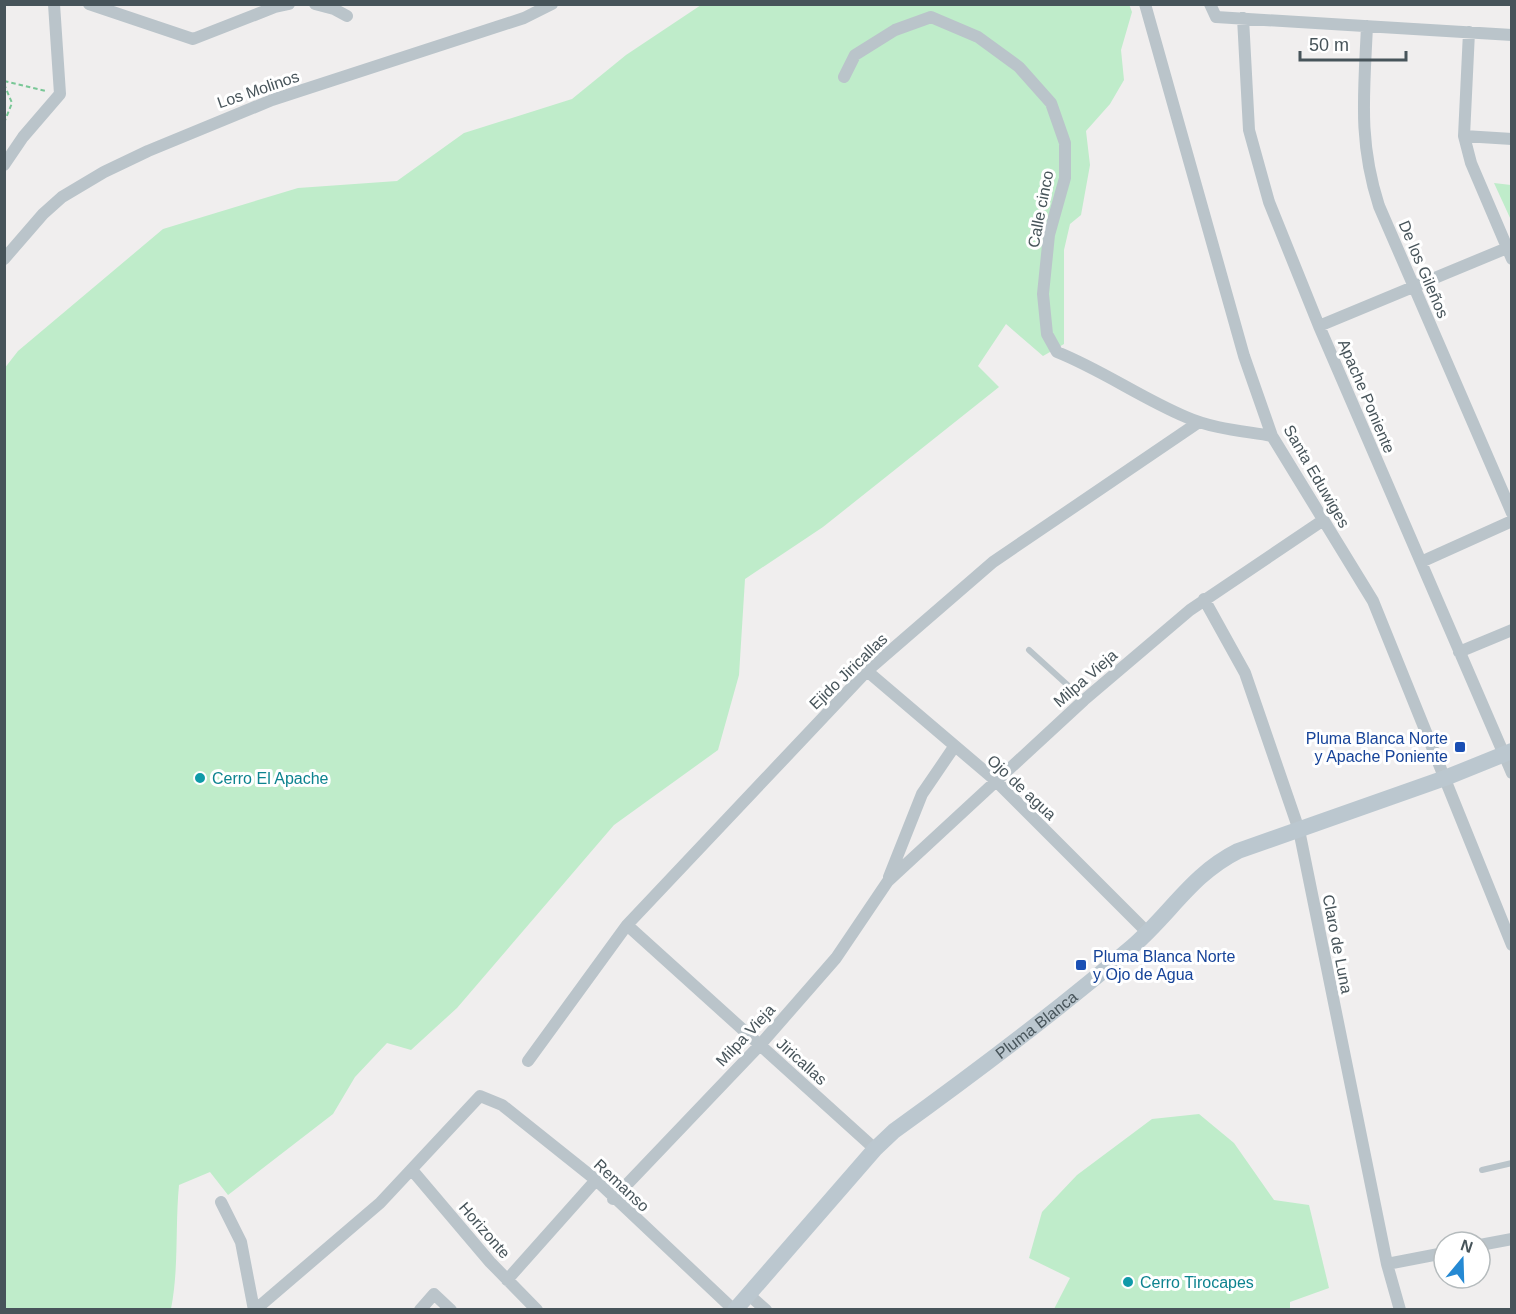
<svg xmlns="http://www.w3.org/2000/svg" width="1516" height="1314" font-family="Helvetica,sans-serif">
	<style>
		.green { fill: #bfecca }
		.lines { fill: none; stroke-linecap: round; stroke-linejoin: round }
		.path { stroke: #79c796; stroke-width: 2; stroke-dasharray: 4.5 3; stroke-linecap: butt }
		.lane { stroke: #bac4ca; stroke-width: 6 }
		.street { stroke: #bac4ca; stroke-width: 12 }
		.secondary { stroke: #bbc7cf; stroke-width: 16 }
		.transit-dot { fill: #1a4fb4; stroke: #fff; stroke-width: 2 }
		.culture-dot { fill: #0f9aa8; stroke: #fff; stroke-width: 2 }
		.labels { text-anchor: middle; stroke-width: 6; stroke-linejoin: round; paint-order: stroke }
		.street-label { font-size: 16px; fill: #47545a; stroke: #fff }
		.transit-label { font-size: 16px; fill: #164399; stroke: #fff; text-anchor: end }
		.culture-label { font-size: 16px; fill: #0d838f; stroke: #fff; text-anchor: start }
	</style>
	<rect width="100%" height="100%" fill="#f0eeee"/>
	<path class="green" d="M1129 4 1132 12 1121 50 1124 80 1110 104 1086 131 1090 165 1081 215 1070 224 1064 250V344L1043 356 1006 324 978 366 999 387 823 527 745 579 739 675 718 750 614 825 457 1008 411 1050 387 1043 355 1077 333 1114 228 1195 210 1172 179 1185C175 1227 179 1268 171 1309H5L4 369 18 351 163 229 298 188 397 181 464 133 572 99 626 55 701 5Z
		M1494 183 1511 185V220Z
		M1199 1114 1234 1143 1274 1200 1309 1205 1329 1288 1290 1302V1309H1054L1070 1278 1029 1258 1042 1212 1077 1175 1152 1119Z"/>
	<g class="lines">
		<path class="path" d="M4 81 46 91
			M4 84 12 103 4 123"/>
		<path class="lane" d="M1029 650 1084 700
			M1482 1170 1512 1163"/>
		<path class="street" d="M89 4 193 39 275 7 289 4
			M315 4 334 9 347 16
			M1145 4 1244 356 1272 436 1373 601 1512 945
			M1210 4 1216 17 1512 35
			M1243 18 1249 130 1269 202 1319 326 1512 773
			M1367 26C1364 93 1358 141 1379 206L1512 513
			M1469 32 1464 136 1471 163 1512 259
			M844 77 855 55 895 30 931 17 978 37 1019 67 1051 103 1065 143V178L1049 235 1043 294 1047 334 1057 352C1102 370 1141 398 1186 417 1213 429 1244 431 1272 436
			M1464 136 1512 139
			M4 165 23 137 60 94 54 4
			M4 259 43 214 62 197 104 172 148 151 272 100 524 18 552 4
			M1319 326 1507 248
			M1421 562 1512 521
			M1204 599 1245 673 1299 830 1387 1264 1400 1310
			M1459 652 1512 630
			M867 671 995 780 1148 933
			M889 877 922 794 954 747
			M627 925 875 1149
			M528 1061 627 925 867 671 993 562 1199 422
			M412 1170 490 1262 537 1310
			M613 1199 760 1045 836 958 888 881 1084 700 1190 610 1322 521
			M221 1202 241 1242 254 1310
			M1480 1245 1512 1239
			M1387 1264 1444 1253
			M507 1280 596 1180
			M748 1294 766 1310
			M255 1310 380 1203 480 1096 502 1105 596 1180 734 1310
			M420 1310 434 1294 451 1310"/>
		<path class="secondary" id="s1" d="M735 1310 875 1149 894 1131C976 1072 1057 1011 1133 946 1171 913 1192 874 1238 851L1445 778 1512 751"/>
	</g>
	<g class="transit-dot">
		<rect x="1454" y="741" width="12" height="12" rx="3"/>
		<rect x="1075" y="959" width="12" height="12" rx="3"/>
	</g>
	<g class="culture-dot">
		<circle cx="200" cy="778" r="6"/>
		<circle cx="1128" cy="1282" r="6"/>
	</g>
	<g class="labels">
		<g class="street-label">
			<text transform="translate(258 89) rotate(-19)" y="6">Los Molinos</text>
			<text transform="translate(1040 209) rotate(-79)" y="6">Calle cinco</text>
			<text transform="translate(1424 269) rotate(67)" y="6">De los Gileños</text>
			<text transform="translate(1367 396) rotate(67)" y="6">Apache Poniente</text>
			<text transform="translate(1317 476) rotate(60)" y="6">Santa Eduwiges</text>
			<text transform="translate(848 671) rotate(-44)" y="6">Ejido Jiricallas</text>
			<text transform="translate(1085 678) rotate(-41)" y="6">Milpa Vieja</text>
			<text transform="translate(1022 787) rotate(43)" y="6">Ojo de agua</text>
			<text transform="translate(1338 944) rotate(79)" y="6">Claro de Luna</text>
			<text dy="6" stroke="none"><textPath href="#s1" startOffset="417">Pluma Blanca</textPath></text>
			<text transform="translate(745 1035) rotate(-47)" y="6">Milpa Vieja</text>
			<text transform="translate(802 1061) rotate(42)" y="6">Jiricallas</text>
			<text transform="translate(622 1185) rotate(43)" y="6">Remanso</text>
			<text transform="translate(485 1230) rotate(49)" y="6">Horizonte</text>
		</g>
		<g class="transit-label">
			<text x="1448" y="744">Pluma Blanca Norte<tspan x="1448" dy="18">y Apache Poniente</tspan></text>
			<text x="1093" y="962" text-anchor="start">Pluma Blanca Norte<tspan x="1093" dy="18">y Ojo de Agua</tspan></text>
		</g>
		<g class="culture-label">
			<text x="212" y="784">Cerro El Apache</text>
			<text x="1140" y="1288">Cerro Tirocapes</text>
		</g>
	</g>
	<rect width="1516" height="1314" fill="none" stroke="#47545a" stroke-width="12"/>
	<g transform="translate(1462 1260) rotate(19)"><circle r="28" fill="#ffffff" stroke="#b5bbbd" stroke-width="1.5"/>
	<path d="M0-4.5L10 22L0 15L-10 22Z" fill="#2589d3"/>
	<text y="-9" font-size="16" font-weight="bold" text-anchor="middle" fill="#47545a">N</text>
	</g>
	<path d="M1300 51v9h106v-9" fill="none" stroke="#47545a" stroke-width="3"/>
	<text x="1309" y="51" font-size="18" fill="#47545a" stroke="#ffffff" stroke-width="4.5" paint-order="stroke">50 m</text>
</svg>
